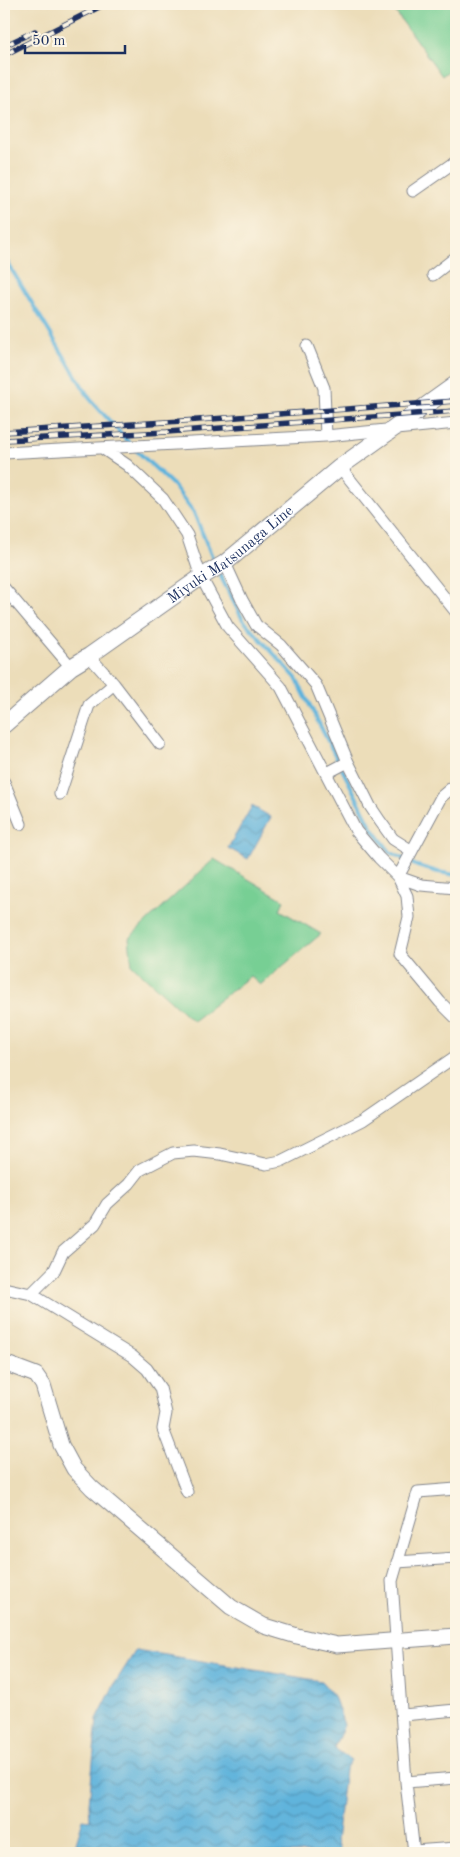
<svg xmlns="http://www.w3.org/2000/svg" width="460" height="1857" font-family="'Old Standard TT',serif">
	<style>
		.park { fill: #77cf94; stroke: #497f79 }
		.water { fill: url(#water-waves); stroke: #3e729d }
		.lines { fill: none; stroke-linecap: round; stroke-linejoin: round }
		.stream { stroke: #61b4dc; stroke-width: 4 }
		.minor-casing { stroke: #84868c; stroke-width: 13 }
		.tertiary-casing { stroke: #84868c; stroke-width: 17 }
		.secondary-casing { stroke: #84868c; stroke-width: 18 }
		.minor { stroke: #fff; stroke-width: 11 }
		.tertiary { stroke: #fff; stroke-width: 15 }
		.secondary { stroke: #fff; stroke-width: 16 }
		.rail-casing { stroke: #1b2f5e; stroke-width: 5.5 }
		.rail { stroke: #fcf5e5; stroke-width: 4; stroke-dasharray: 11; stroke-linecap: butt }
		.labels { text-anchor: middle; stroke-width: 5; stroke-linejoin: round; paint-order: stroke }
		.street-label { font-size: 15px; fill: #1b2f5e; stroke: #fcf5e5 }
	</style>
	<defs>
		<pattern id="water-waves" width="16" height="10" patternUnits="userSpaceOnUse" patternTransform="scale(1.25)"><rect width="16" height="10" fill="#61b4dc"/><path d="M0 5q4-4 8 0t8 0" fill="none" stroke="#4f93b6"/></pattern>
	</defs>
	<rect width="100%" height="100%" fill="#fcf5e5"/>
	<filter id="ink" filterUnits="userSpaceOnUse"><feTurbulence type="fractalNoise" baseFrequency=".02" numOctaves="2"/><feDisplacementMap in="SourceGraphic" scale="10" xChannelSelector="R" yChannelSelector="G"/><feConvolveMatrix kernelMatrix="1 2 1 2 8 2 1 2 1" color-interpolation-filters="sRGB"/></filter>
	<filter id="wash" filterUnits="userSpaceOnUse"><feTurbulence type="fractalNoise" baseFrequency=".0096" numOctaves="4" result="noise"/><feDisplacementMap in="SourceGraphic" scale="20" xChannelSelector="R" yChannelSelector="G"/><feGaussianBlur stdDeviation="1.12" result="paint"/><feColorMatrix in="noise" values="0 0 0 0 0 0 0 0 0 0 0 0 0 0 0 0 0 1.4 0 .05"/><feComposite in="paint" operator="in"/></filter>
	<g filter="url(#wash)">
		<rect width="100%" height="100%" fill="#ecddb9"/>
		<path class="park" d="M402 4H456V65L442 76 394 10Z
			M214 859 284 900 280 910 321 934 260 985 250 976 193 1021 132 965 129 938Z"/>
		<path class="water" d="M252 806 271 817 248 859 228 848Z
			M136 1650 321 1681 334 1696 344 1725 334 1748 351 1760 345 1769 336 1841 340 1853H73L83 1819 90 1820 89 1804 97 1719 115 1683Z"/>
		<g class="lines">
			<path class="stream" d="M4 257 90 399 130 444
				M135 449 173 485 194 513 215 564
				M218 571 243 620 296 678 372 828 390 852 417 866 438 872 456 875"/>
		</g>
	</g>
	<g filter="url(#ink)">
		<g class="lines">
			<defs>
				<path id="minor" d="M413 191 456 161
					M433 275 456 257
					M307 346 324 388 326 436
					M102 448 127 465 163 499 187 535 201 577 228 627 281 687 356 831 379 858 398 877 407 896 409 917 400 954 440 1002 456 1018
					M4 453 326 436 456 423
					M340 467 456 612
					M225 563 242 600 256 625 281 645 316 685 348 762 370 806 380 821 393 839 412 851
					M4 588 71 667
					M89 656 114 684 160 744
					M327 773 348 762
					M4 782 21 824
					M60 794 89 705 114 684
					M398 877 441 797 456 784
					M398 877 421 885 456 888
					M4 1288 31 1294 54 1271 63 1252 95 1224 107 1204 129 1184 140 1170 173 1153 194 1151 220 1154 266 1164 281 1161 363 1120 456 1056
					M31 1294 132 1356 147 1369 160 1388 166 1413 163 1429 187 1492
					M397 1562 456 1558
					M403 1715 456 1710
					M406 1782 456 1778
					M414 1851 456 1848
					M414 1853 406 1782 392 1581 418 1492 456 1489"/>
				<path id="tertiary" d="M4 1363 36 1375 43 1385 61 1445 74 1469 92 1488 231 1607 264 1626 297 1636 337 1645 456 1636"/>
				<g id="secondary">
					<path id="s1" d="M4 725 71 667 89 656 201 577 225 563 340 467 456 384"/>
				</g>
			</defs>
			<use href="#minor" class="minor-casing"/>
			<use href="#tertiary" class="tertiary-casing"/>
			<use href="#secondary" class="secondary-casing"/>
			<use href="#minor" class="minor"/>
			<use href="#tertiary" class="tertiary"/>
			<use href="#secondary" class="secondary"/>
			<defs>
				<path id="rail" d="M4 46 35 31
					M4 55 105 4
					M4 432 198 420 456 401
					M4 440 167 432 456 411"/>
			</defs>
			<use href="#rail" class="rail-casing"/>
			<use href="#rail" class="rail"/>
		</g>
	</g>
	<g class="labels">
		<g class="street-label">
			<text dy="5" stroke="none"><textPath href="#s1" startOffset="284">Miyuki Matsunaga Line</textPath></text>
		</g>
	</g>
	<rect width="460" height="1857" fill="none" stroke="#fcf5e5" stroke-width="20"/>
	<path d="M25 45v8h100v-8" fill="none" stroke="#1b2f5e" stroke-width="2.5"/>
	<text x="32" y="45" font-size="15" fill="#1b2f5e" stroke="#fcf5e5" stroke-width="4" paint-order="stroke">50 m</text>
</svg>
